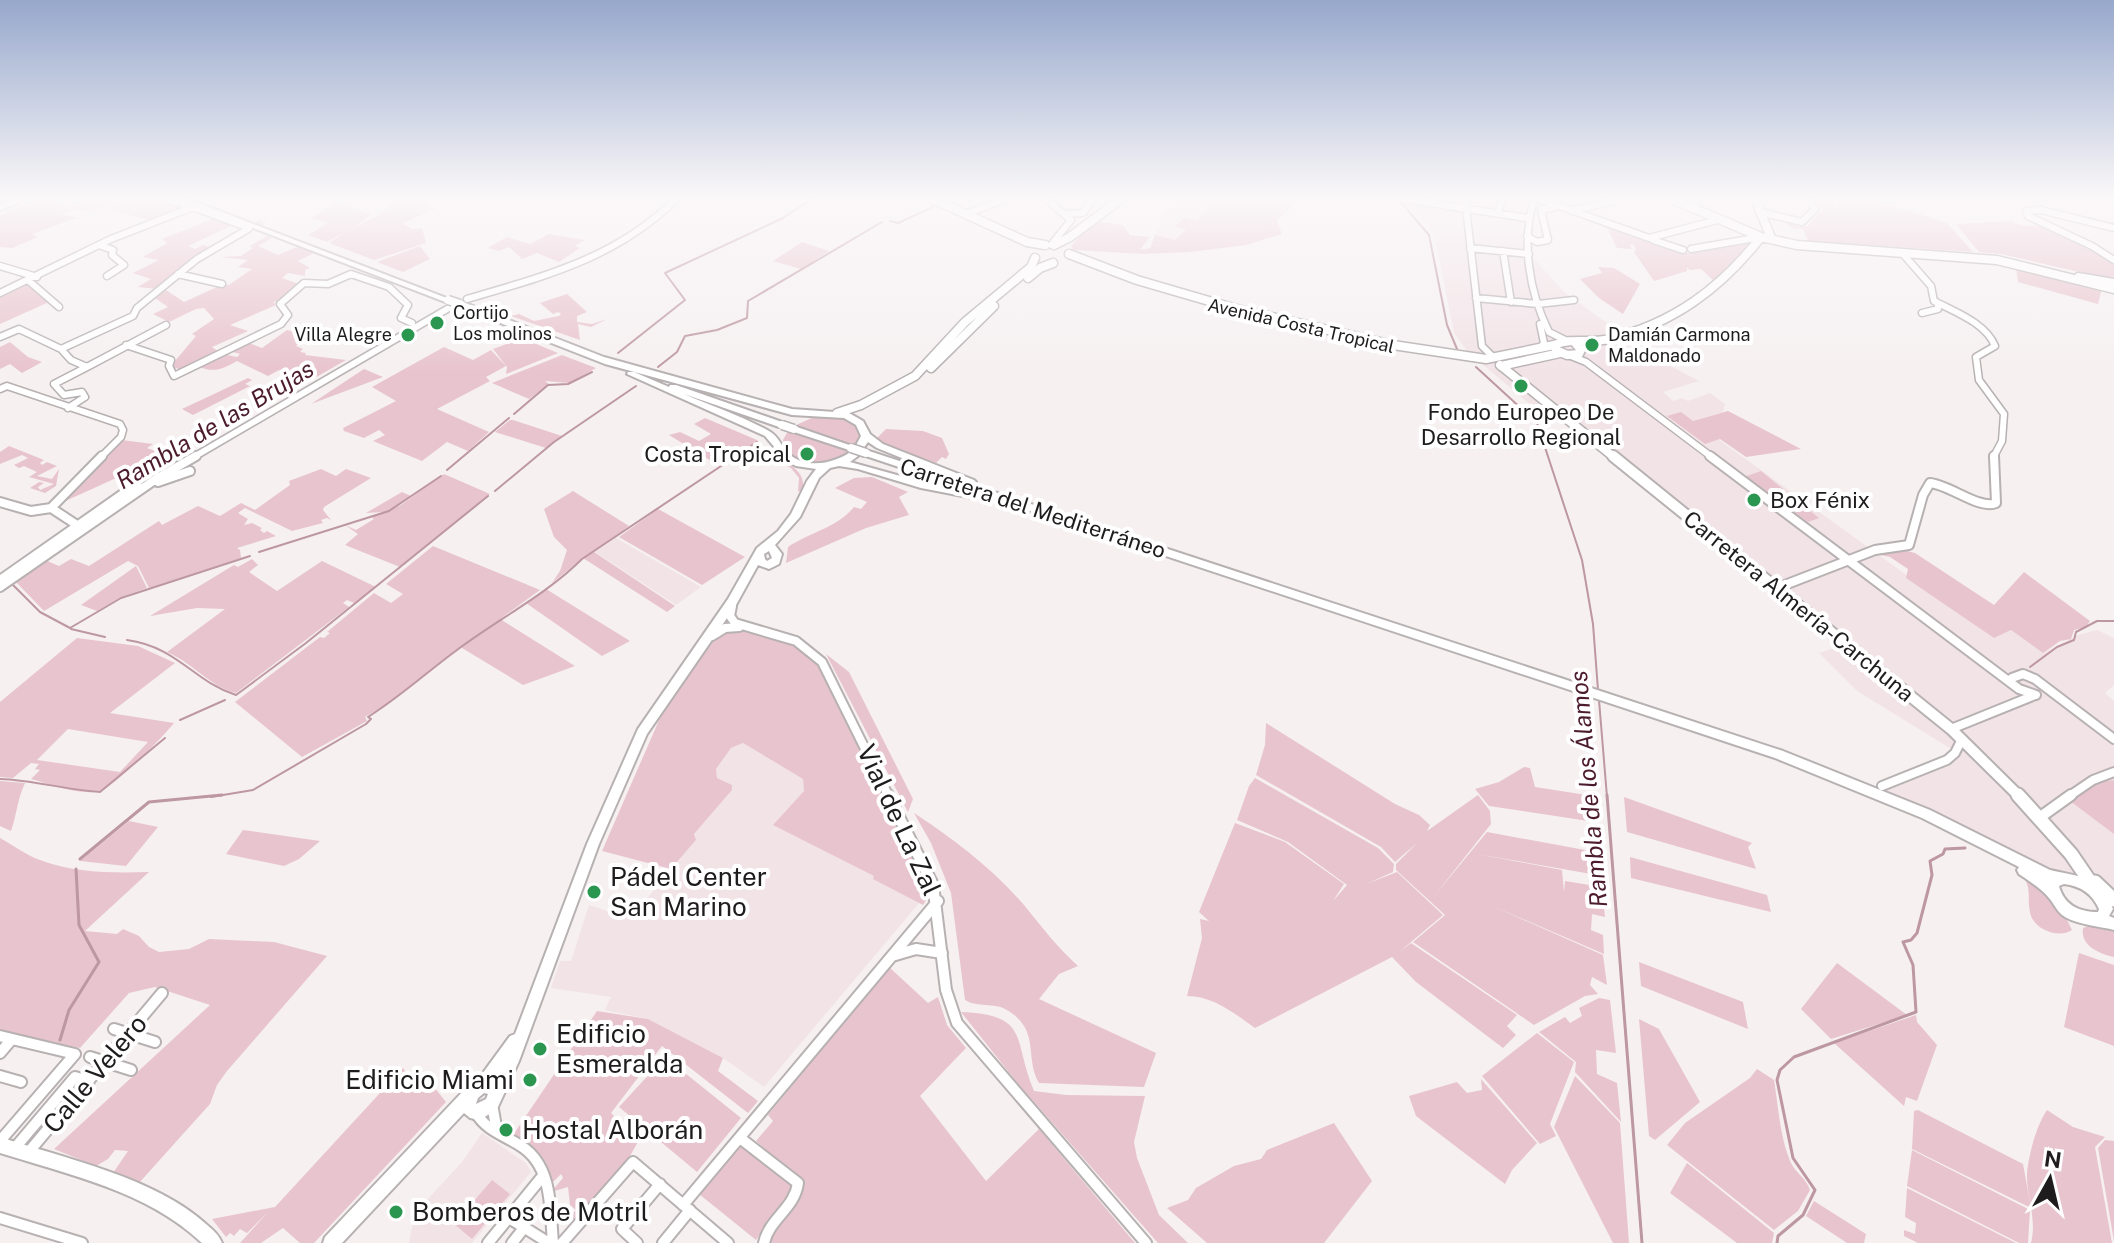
<svg xmlns="http://www.w3.org/2000/svg" width="2114" height="1243" font-family="'Public Sans',sans-serif">
	<style>
		.built { fill: #f2e3e7 }
		.green { fill: #e8c4ce; fill-rule: evenodd }
		.lines { fill: none; stroke-linecap: round; stroke-linejoin: round }
		.stream-far1 { stroke: #bd97a1; stroke-width: 2 }
		.stream { stroke: #bd97a1; stroke-width: 3 }
		.minor-tunnel { stroke: #d6d0d1; stroke-width: 6; stroke-dasharray: 6 3; stroke-linecap: butt }
		.minor-far2-casing { stroke: #b7b1b2; stroke-width: 9 }
		.minor-far1-casing { stroke: #b7b1b2; stroke-width: 12 }
		.minor-casing { stroke: #b7b1b2; stroke-width: 14 }
		.major-far2-casing { stroke: #b7b1b2; stroke-width: 11 }
		.major-far1-casing { stroke: #b7b1b2; stroke-width: 14 }
		.major-casing { stroke: #b7b1b2; stroke-width: 17 }
		.highway-casing { stroke: #b7b1b2; stroke-width: 4 }
		.minor-far2 { stroke: #fff; stroke-width: 6 }
		.minor-far1 { stroke: #fff; stroke-width: 8 }
		.minor { stroke: #fff; stroke-width: 10 }
		.major-far2 { stroke: #fff; stroke-width: 8 }
		.major-far1 { stroke: #fff; stroke-width: 10 }
		.major { stroke: #fff; stroke-width: 13 }
		.highway { fill: #fff; fill-rule: evenodd }
		.highway-bridge-casing { stroke: #b7b1b2; stroke-width: 11; stroke-linecap: butt }
		.highway-bridge { stroke: #fff; stroke-width: 8 }
		.poi-dot { fill: #2b964f; stroke: #fff; stroke-width: 3 }
		.labels { text-anchor: middle; stroke-width: 8; stroke-linejoin: round; paint-order: stroke }
		.far-poi-label { font-size: 18px; fill: #1e1c1c; stroke: #fff; text-anchor: start }
		.far-street-label { font-size: 18px; fill: #1e1c1c; stroke: #fff }
		.poi-label { font-size: 22px; fill: #1e1c1c; stroke: #fff }
		.street-label { font-size: 22px; fill: #1e1c1c; stroke: #fff }
		.water-label { font-size: 24px; font-style: italic; fill: #4c1b2d; stroke: #fff }
		.near-street-label { font-size: 26px; fill: #1e1c1c; stroke: #fff }
		.near-poi-label { font-size: 26px; fill: #1e1c1c; stroke: #fff; text-anchor: start }
	</style>
	<rect width="100%" height="100%" fill="#f6f0f1"/>
	<path class="built" d="M1172 199H1198L1213 204 1175 241 1153 235 1160 225 1157 222 1168 210Z
		M1403 199H1528L1521 219 1523 246 1564 292 1625 336 1610 342 1655 365 1663 362 1699 381 1663 392 1673 401 1682 398 1688 401 1710 393 1725 404 1723 412 1693 421 1994 638 2011 630 2043 653 2078 635 2097 630 2114 638V685L2105 693 2114 701V895L2048 874 1884 792 1888 781 1944 759 1953 750 1857 691 1819 653 1847 644 1540 401 1538 411 1468 352 1454 333 1434 233Z
		M616 538 701 587 676 605 595 552Z
		M743 743 803 779 804 791 774 825 875 876 874 879 920 902 764 1087 723 1058 648 1019 605 1010 611 997 551 988 560 961H571L589 905 626 917 633 915 696 840 694 834 732 790V785L717 778 716 769 731 748Z
		M482 1133 526 1163 531 1172 472 1243H409L415 1213 462 1162Z"/>
	<path class="green" d="M36 199H60L55 202 68 207 84 199H123L92 212 73 209 62 214 77 218 32 234 38 237 12 248 0 247V215Z
		M129 199H159L188 208 152 221 105 208Z
		M397 199H424L437 212 433 210 403 223 412 229 422 228 426 243 374 260 329 243 347 231 327 242 308 235 328 223 311 218 337 202 372 214 352 229 379 215Z
		M1198 199 1299 200 1277 220 1282 234 1246 245 1190 252 1144 254 1073 250 1071 246 1094 221 1123 225 1130 235 1150 237 1140 250 1150 248 1155 235 1175 240 1186 230 1175 226 1185 217 1196 220 1213 204Z
		M1811 199H1833L1835 207 1841 205 1838 199H1872L1947 223 1973 252 1808 241 1803 229 1792 228 1783 220 1799 227 1808 226 1823 209Z
		M215 218 233 225 188 246 195 249 203 245 212 248 157 289 138 287 151 279 133 273 159 260 143 257 167 243 162 239Z
		M2012 221C2028 231 2035 222 2050 227 2073 234 2094 249 2114 262V280L2001 254 1979 252 1956 224Z
		M1606 226 1690 254 1689 251 1748 239 1753 242 1714 281 1701 269 1690 270 1687 267V271L1654 281 1634 252 1636 250 1633 244 1630 245 1632 249 1617 248Z
		M549 234 585 240 575 246 580 248 559 262 537 253 522 259 509 247 499 251 488 248 507 237 530 244Z
		M267 236 272 238 258 246 278 255 297 247 314 253 298 261 310 268 305 270V276L288 273 282 278 299 284 279 301 273 302 276 305 230 325 248 331 212 347 219 352 180 372 177 368 173 370 170 367 196 336 192 334 214 319 204 308 196 309 169 322 153 314 168 307 155 298 166 290 184 302 224 284 229 285 252 269 238 267 248 260 220 257 241 256 253 248 250 246Z
		M802 242 829 251 801 269 773 261Z
		M420 246 430 259 403 272 377 262Z
		M1598 267 1614 268 1640 284 1623 314 1599 298 1580 279 1602 273Z
		M2016 267 2102 288 2098 304 2018 282Z
		M29 282 49 302 0 324V294Z
		M567 294 587 312 577 316V322L592 324 607 319 591 327 578 324 580 340 511 316 519 314 534 321 559 316 561 314 558 312 553 314 540 303Z
		M287 330 307 335 296 346 303 349 300 352 306 353 305 355 346 360 306 383 279 370 268 376 237 361C221 370 214 373 197 366L223 354 237 357 240 354 229 351 246 342 262 348Z
		M520 339H524L558 353 506 374 507 367 493 349Z
		M10 342 28 357 42 362 22 373 10 364 0 369V347Z
		M444 347 473 360 491 350 506 366 486 377 490 381 437 409 489 432 468 451 447 442 422 461 373 441 385 435 379 430 364 438 344 431 343 428 349 425 396 401 372 387Z
		M562 355 596 368 569 383 545 381 549 384 529 399 492 383Z
		M364 369 383 377 311 404Z
		M248 378 252 380 245 384 250 386 193 415 182 409Z
		M1728 411 1801 449 1746 457 1720 439 1705 444 1667 416 1681 412 1693 421Z
		M816 416C835 417 852 415 861 435L857 448 794 426Z
		M705 418 757 440C768 460 807 462 803 489L798 492 799 478 791 468 748 446 718 465 669 435 680 432 699 441 711 434 694 424Z
		M510 420H513L562 436 546 448 495 432Z
		M886 429 923 431 942 438 949 454 946 459 942 457 936 463 885 445 878 442 877 438Z
		M788 431 852 452C830 465 802 470 784 449L783 440Z
		M121 440 153 444 147 448 175 459 132 484 114 479 61 503Z
		M9 446 44 460 40 463 42 465 47 462 57 466 37 476 52 479 59 469 56 486 45 493 30 488 39 482 44 483 38 487 40 490 54 484 29 477 37 472 24 466 19 468 14 465 28 458 22 455 0 464V452Z
		M321 469 336 476 346 469 371 478 324 507 323 510 331 520 327 518 321 520 323 523 292 531 245 508 238 513 248 519 244 525 252 523 262 528 260 530 264 533 267 531 276 536 237 548 240 550 241 558 149 588 138 566 128 561 44 611 15 581 45 560 59 566 71 559 89 566 159 521 162 525 198 506 220 516 241 503 255 510 290 485 289 481Z
		M1761 471 1819 518 1808 522 1744 477Z
		M444 474 490 494 400 567 345 545 358 534 345 525 356 530 374 519 370 516 384 512 366 513 402 492 411 496 388 511 401 505Z
		M872 477 908 492 899 497 909 515 866 528 786 563 788 547C810 532 837 528 854 507L861 509 867 502 835 488 854 478Z
		M573 491 629 526 594 552 675 606 667 612 583 558 552 583 560 571 567 550 554 537 544 509Z
		M658 509 745 557 702 585 619 537Z
		M433 546 540 590 500 619 575 666 523 685 462 648 466 643 392 701 365 717 367 721 302 757 235 702 320 637 324 638 330 633 327 632 374 593 391 603 403 594 386 584Z
		M1899 549 1915 553 1994 605 2024 572 2090 621 2086 627 2074 630 2071 639 2060 641 2043 653 2011 630 1994 638 1906 578 1908 569 1890 557 1876 554Z
		M252 559 258 565 249 572 277 591 322 561 376 587 354 603 347 600 343 603 349 607 236 693C209 686 193 663 167 652L225 609 197 608 150 616 234 565 238 567Z
		M136 566 147 588 121 597 97 611 81 605Z
		M546 589 630 641 602 656 526 603Z
		M733 629C767 632 793 643 819 664L923 873 931 893 923 905 873 879 874 876 773 825 804 791 803 779 743 743 731 748 716 769 717 778 732 785V790L694 834 696 840 671 869 602 851 663 711 717 636Z
		M77 638 138 646 175 663 110 713 174 723C164 736 113 788 100 791 79 796 51 784 31 779L40 770 35 769 39 764 31 763 13 778 0 777V702ZM68 729 148 742 120 772 37 760Z
		M826 654 849 672 913 799 908 812Z
		M1266 723 1395 804 1419 815 1430 825 1427 831 1478 795 1490 811 1491 824 1435 895 1487 832 1596 852 1597 875 1477 854 1562 870 1564 892 1565 881 1602 887 1605 917 1592 914 1591 930 1603 935 1604 954 1490 905 1603 955 1607 985 1592 977 1590 985 1598 994 1585 996 1534 1025 1413 942 1445 915 1396 870V864L1417 843 1395 862 1381 847 1256 775 1265 745Z
		M1524 767 1530 768 1535 787 1593 796 1595 822 1489 806 1475 789 1499 782Z
		M1255 778 1378 848 1394 864 1393 872 1366 884 1397 872 1443 915 1398 953 1411 943 1517 1015 1507 1026 1516 1035 1503 1048 1416 982 1392 957 1255 1028C1234 1013 1213 996 1187 996L1202 938 1200 919 1209 921 1199 912 1235 823 1285 842 1344 884 1333 901 1347 885 1288 842 1237 820 1249 786Z
		M2114 780V834L2070 801 2098 782Z
		M0 781 25 783C17 800 17 814 11 831L0 826Z
		M1624 797 1752 843 1748 847 1756 869 1627 832Z
		M914 813C955 840 992 868 1024 905 1042 927 1057 947 1078 966L1059 974 1039 999 1156 1053 1144 1087 1039 1083C1024 1057 1041 1030 1007 1010 994 1002 978 1008 965 1000L951 893 931 843Z
		M129 821 158 827 126 866 80 861Z
		M243 830 320 841 299 859 284 866 226 854Z
		M0 838C13 845 26 855 40 860 74 873 113 873 149 872L85 931 117 934 123 929 139 936 149 947 159 952 189 949 209 939 274 942 327 956 227 1071 217 1085 210 1104 139 1183 113 1173 128 1151 115 1150 108 1159 96 1166 54 1149 210 1005 155 987 129 993 80 1048 0 1031Z
		M1630 857 1767 895 1771 912 1631 878Z
		M2023 875 2064 914 2072 930C2059 939 2033 930 2030 912 2027 896 2032 891 2023 875Z
		M2089 926 2114 932V957C2100 954 2080 946 2083 928Z
		M2079 953 2114 965V1046L2064 1027Z
		M1639 962 1743 1002 1748 1029 1641 986Z
		M1837 963 1907 1015 1831 1039 1801 1009Z
		M889 967 928 1003 938 997 947 1025 966 1048 920 1096 986 1181 1039 1129 1135 1243H768C775 1220 802 1206 801 1181L756 1141 773 1121 768 1115Z
		M1599 998 1610 1000 1616 1053 1596 1050 1597 1074 1617 1083 1621 1122 1575 1072 1576 1062 1539 1032 1565 1017 1570 1023 1582 1016 1579 1008Z
		M597 1011 648 1019 723 1058 718 1071 758 1101 748 1113 662 1046 611 1113 639 1140 630 1156 575 1222 571 1215 576 1210 570 1205 568 1187 551 1192 563 1178 561 1174 552 1183C545 1153 539 1151 513 1135Z
		M961 1012C1031 1015 1012 1039 1034 1091L1066 1095 1145 1096 1134 1142 1137 1158 1159 1215 1188 1243H1158L1019 1085Z
		M1916 1015 1917 1022 1937 1045 1917 1101 1906 1097 1904 1106 1834 1043Z
		M1639 1019 1659 1029 1700 1102 1655 1140 1649 1136Z
		M1537 1033 1574 1062 1550 1124 1556 1136 1540 1144 1482 1076Z
		M665 1057 741 1118 697 1172 619 1107Z
		M403 1068 408 1075 430 1082 446 1102 314 1243H300L283 1228 261 1243H240L269 1211 247 1233 240 1229 234 1236 230 1233 226 1237 212 1219 275 1207Z
		M1757 1069 1774 1080C1778 1105 1780 1135 1789 1158 1793 1172 1806 1177 1810 1190L1798 1211 1774 1230 1667 1145 1685 1123 1750 1078Z
		M1575 1076 1620 1123 1629 1243H1613L1554 1127Z
		M1481 1079 1537 1143 1512 1170 1505 1184 1416 1116 1409 1096 1457 1082 1467 1093 1482 1090Z
		M1918 1110 2023 1164 2031 1208 1912 1149 1914 1111Z
		M2047 1110 2073 1127 2105 1137 2095 1147 2112 1243H2031C2038 1215 2023 1190 2028 1165 2031 1147 2037 1125 2047 1110Z
		M1334 1123 1372 1181 1324 1243H1207L1167 1208 1188 1200 1196 1188 1234 1166 1261 1159 1267 1150Z
		M2105 1140 2114 1141V1241L2098 1148Z
		M741 1143 795 1185 792 1196 756 1240 699 1194Z
		M1912 1150 2030 1210 2028 1243H2019L1907 1186Z
		M1687 1163 1774 1233 1772 1243H1737L1670 1193Z
		M492 1180 510 1194 472 1239 454 1224Z
		M1907 1188 2016 1243H1918L1904 1236V1230L1915 1234 1916 1223 1905 1217Z
		M1814 1201 1866 1234 1864 1243H1847L1806 1216Z"/>
	<g class="lines">
		<path class="stream-far1" d="M1398 199 1429 235 1447 325 1457 349
			M890 221 898 223 933 207
			M618 353 685 300 665 273 783 218 812 199
			M658 367 677 352 685 336 717 330 747 318 748 301 882 222
			M1476 367 1537 423 1582 560 1593 624 1598 690
			M514 414 548 385 568 384 592 372
			M447 470 509 418
			M495 491 554 442 636 386
			M259 552 389 511 441 476
			M12 584 40 612 70 628 121 598 250 556
			M71 629 105 637
			M127 640C178 647 194 682 236 695L306 643 488 496
			M2030 667 2057 647 2074 640 2076 632 2097 621H2114
			M1599 700 1607 797
			M180 720 225 700
			M0 779C34 780 66 790 100 792L165 738
			M211 797 253 790 366 724 371 719 368 717C400 697 427 672 457 650 498 619 546 595 582 559L757 442"/>
		<path class="stream" d="M1607 795 1642 1243
			M80 859 149 802 222 795
			M60 1040 69 1010 99 962 79 925 76 869
			M1777 1243 1778 1236 1803 1215 1815 1190 1793 1158 1777 1080 1780 1070 1794 1057 1916 1012 1913 965 1903 942 1911 940 1917 933 1932 875 1930 861 1943 854 1945 849 1965 848"/>
		<path class="minor-tunnel" d="M249 228 266 220"/>
		<defs>
			<path id="minor-far2" d="M166 199 192 207
				M1046 199 1071 220 1051 245
				M1403 199 1527 218
				M1465 199 1482 346 1494 358
				M1534 199C1521 242 1529 292 1549 332L1567 341
				M1540 199 1649 238 1721 219
				M1695 204 1696 201
				M0 207 20 199
				M1572 211 1621 199
				M1498 213 1502 199
				M1764 213 1802 222 1815 209 1807 199
				M966 214 1005 199
				M1067 214 1083 213 1093 199
				M2114 228 2041 210 2026 211 2028 216 2092 246 2114 260
				M1527 236 1537 242 1548 240 1541 210 1555 207
				M1653 240 1683 250
				M99 245 113 250 112 255 124 265 107 276
				M1470 248 1529 254
				M1691 249 1761 237
				M1503 251 1511 302
				M1903 254 1931 286 1934 301C1955 312 1986 323 1995 346L1976 357 1979 380 2004 414 2002 441 1993 458
				M0 266 37 277
				M178 274 222 284
				M2078 276 2114 282
				M29 281 59 307
				M0 293 111 239 193 207 249 228
				M1476 298 1538 304 1574 300
				M467 299C545 276 617 258 676 199
				M1922 313 1938 309V304
				M1540 324 1544 343 1540 348
				M0 337 19 329 61 349 71 360 87 367 54 384 64 395 82 392 85 397 68 408
				M126 345 171 360 169 366 174 376 281 324 288 315 280 304 304 283 328 284 351 274 389 287 408 305 401 318 412 323
				M61 349 133 316 137 308 197 259 248 229
				M1571 356 1586 362 1713 458
				M87 367 166 325
				M0 389 7 386 120 424 123 430 121 437 100 458
				M192 458 454 305"/>
			<path id="minor-far1" d="M1710 456 2019 689 2036 695
				M158 482 190 471
				M0 502 31 511 51 508 102 456
				M51 508 77 525
				M0 580 137 484
				M0 587 156 479 196 456
				M1777 588 1875 550 1909 545 1923 495 1930 483C1950 485 1980 510 1996 503L1994 456
				M732 606 730 616 735 623 796 641 822 662 889 797
				M712 636 725 628 739 627
				M2012 678 2023 674 2035 679 2114 739
				M1951 729 2035 695
				M1882 786 1947 760 1955 753 1962 739
				M2068 797 2093 780 2114 772"/>
			<path id="minor" d="M888 795 933 885 946 990 957 1023 1146 1243
				M2039 818 2071 795
				M892 956 916 949 942 953
				M114 1029 155 1042
				M0 1036 75 1054 0 1141
				M0 1053 12 1039
				M90 1057 131 1070
				M0 1076 21 1082
				M492 1104 497 1132
				M476 1113C487 1131 504 1135 521 1146 553 1166 550 1210 553 1243
				M740 1138 798 1183C795 1208 769 1219 764 1243
				M14 1149 75 1077 89 1081
				M27 1154 162 993
				M683 1205 938 901
				M0 1218 82 1243
				M509 1218 549 1243
				M488 1243 542 1177
				M512 1243 524 1228
				M562 1243 633 1162 728 1243
				M637 1243 622 1229 660 1184
				M663 1243 690 1210"/>
			<path id="major-far2" d="M933 199 1027 242 1045 245
				M1672 199 1761 237 1797 245 1997 260 2114 289
				M1755 199 1770 235
				M1054 245 1070 237 1121 199
				M1069 254 1137 280 1233 308 1393 345 1486 359 1554 345
				M1028 278 1040 268 1053 263
				M1554 345C1571 337 1591 344 1609 339 1673 324 1721 288 1761 237
				M1556 350 1567 355 1579 354 1581 350 1576 344
				M1500 365 1615 458
				M1501 366 1560 353
				M931 368 994 306
				M837 413 861 405 915 376 965 322 1031 267 1035 258"/>
			<path id="major-far1" d="M1613 456 1951 729 2020 797"/>
			<path id="major" d="M2018 795 2071 854 2097 892
				M2095 882 2114 900"/>
			<path id="highway" d="M178 199H188L452 300 451 302H445Z
				M457 302H463L604 357 792 409 849 413 863 421 870 434 883 444 974 480 976 482 973 485 1783 751 1930 810 2050 870C2079 877 2100 875 2113 909L2109 916 2114 918V930C2098 926 2079 925 2065 917 2057 912 2055 905 2049 898 2042 889 2029 881 2019 874L2017 870 2019 867 1922 818 1775 758 982 495 981 498 978 499 921 488 858 469 839 466 830 468 819 478 800 517 775 545 782 554 779 564 769 569 758 565 736 605 647 734 599 844 519 1061 497 1109 480 1120 470 1118 464 1113 342 1243H323L325 1237 467 1087 477 1081 510 1036 515 1034 587 844 638 729 728 599 757 548 778 531 791 514 807 481 816 469 796 466 786 461 765 436 627 374 628 372H634L669 387 670 385H676L785 423V427H779L684 394C712 406 742 416 769 431 779 436 781 447 789 454 807 470 835 463 852 451L791 431V427H797L855 447 861 436 856 425 844 418 792 415 605 364 457 306ZM868 442 877 448 951 478 866 450 861 453 863 455 974 492 922 482 850 462 858 456ZM769 551 772 558 767 561 765 559 764 554ZM2064 884C2080 886 2092 893 2099 909L2098 912C2079 912 2064 905 2059 886ZM484 1093 488 1094 486 1099 476 1104 478 1098Z
				M0 1137C64 1158 156 1178 206 1224 213 1230 219 1235 222 1243H202C147 1191 70 1175 0 1153Z"/>
		</defs>
		<use href="#minor-far2" class="minor-far2-casing"/>
		<use href="#minor-far1" class="minor-far1-casing"/>
		<use href="#minor" class="minor-casing"/>
		<use href="#major-far2" class="major-far2-casing"/>
		<use href="#major-far1" class="major-far1-casing"/>
		<use href="#major" class="major-casing"/>
		<use href="#highway" class="highway-casing"/>
		<use href="#minor-far2" class="minor-far2"/>
		<use href="#minor-far1" class="minor-far1"/>
		<use href="#minor" class="minor"/>
		<use href="#major-far2" class="major-far2"/>
		<use href="#major-far1" class="major-far1"/>
		<use href="#major" class="major"/>
		<use href="#highway" class="highway"/>
		<defs>
			<path id="highway-bridge" d="M448 300 460 304
				M782 425 794 429
				M851 448 866 453"/>
		</defs>
		<use href="#highway-bridge" class="highway-bridge-casing"/>
		<use href="#highway-bridge" class="highway-bridge"/>
	</g>
	<linearGradient id="sky" x2="0" y2="1"><stop stop-color="#97a8cc"/><stop offset="0.53" stop-color="#fbf8f9"/><stop offset="1" stop-color="#fbf8f9" stop-opacity="0"/></linearGradient>
	<rect width="2114" height="373" fill="url(#sky)"/>
	<g class="poi-dot">
		<circle cx="437" cy="323" r="8"/>
		<circle cx="408" cy="335" r="8"/>
		<circle cx="1592" cy="345" r="8"/>
		<circle cx="1521" cy="386" r="8"/>
		<circle cx="807" cy="454" r="8"/>
		<circle cx="1754" cy="500" r="8"/>
		<circle cx="594" cy="892" r="8"/>
		<circle cx="540" cy="1049" r="8"/>
		<circle cx="530" cy="1080" r="8"/>
		<circle cx="506" cy="1130" r="8"/>
		<circle cx="396" cy="1212" r="8"/>
	</g>
	<g class="labels">
		<g class="far-poi-label">
			<text x="453" y="319">Cortijo<tspan x="453" dy="21">Los molinos</tspan></text>
			<text x="392" y="341" text-anchor="end">Villa Alegre</text>
			<text x="1608" y="341">Damián Carmona<tspan x="1608" dy="21">Maldonado</tspan></text>
		</g>
		<g class="far-street-label">
			<text transform="translate(1301 326) rotate(13)" y="6">Avenida Costa Tropical</text>
		</g>
		<g class="poi-label">
			<text x="1521" y="420">Fondo Europeo De<tspan x="1521" dy="25">Desarrollo Regional</tspan></text>
			<text x="791" y="462" text-anchor="end">Costa Tropical</text>
			<text x="1770" y="508" text-anchor="start">Box Fénix</text>
		</g>
		<g class="street-label">
			<text transform="translate(1033 508) rotate(18)" y="8">Carretera del Mediterráneo</text>
			<text transform="translate(1799 606) rotate(39)" y="8">Carretera Almería-Carchuna</text>
		</g>
		<g class="water-label">
			<text transform="translate(215 425) rotate(-31)" y="8">Rambla de las Brujas</text>
			<text transform="translate(1589 789) rotate(-95)" y="8">Rambla de los Álamos</text>
		</g>
		<g class="near-street-label">
			<text transform="translate(899 820) rotate(65)" y="9">Vial de La Zal</text>
			<text transform="translate(95 1074) rotate(-50)" y="9">Calle Velero</text>
		</g>
		<g class="near-poi-label">
			<text x="610" y="886">Pádel Center<tspan x="610" dy="30">San Marino</tspan></text>
			<text x="556" y="1043">Edificio<tspan x="556" dy="30">Esmeralda</tspan></text>
			<text x="514" y="1089" text-anchor="end">Edificio Miami</text>
			<text x="522" y="1139">Hostal Alborán</text>
			<text x="412" y="1221">Bomberos de Motril</text>
		</g>
	</g>
	<g transform="translate(2050 1179) rotate(8)" stroke="#ffffff" stroke-width="6" paint-order="stroke">
	<path d="M0-6L14 30L0 20L-14 30Z" fill="#1e1c1c"/>
	<text y="-12" font-size="22" font-weight="bold" text-anchor="middle" fill="#1e1c1c">N</text>
	</g>
</svg>
